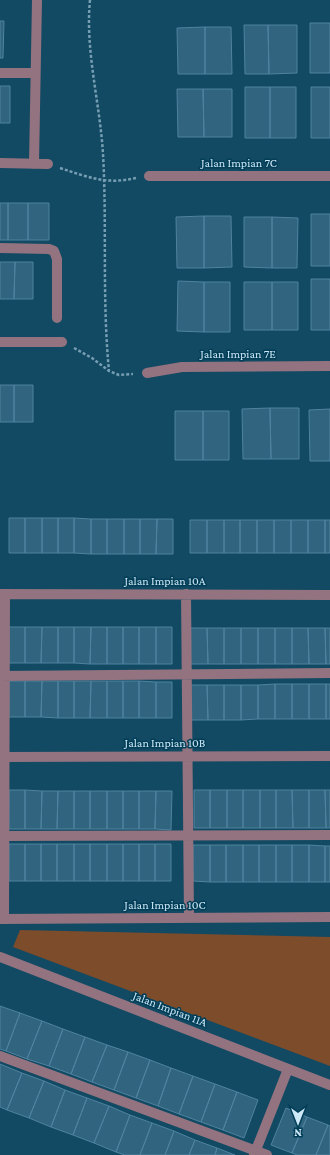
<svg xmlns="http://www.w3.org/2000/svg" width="330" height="1155" font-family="'Crimson Pro',serif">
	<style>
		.green { fill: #7d4c2b }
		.building { fill: #30647f; stroke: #4f839f }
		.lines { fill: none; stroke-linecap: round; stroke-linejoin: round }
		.path { stroke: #769eb2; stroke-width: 2.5; stroke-dasharray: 3 2; stroke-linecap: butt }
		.minor { stroke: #93737f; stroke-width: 10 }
		.labels { text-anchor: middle; stroke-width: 3; stroke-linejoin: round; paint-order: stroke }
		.street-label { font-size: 12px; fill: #cde8f7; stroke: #023e57 }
	</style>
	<rect width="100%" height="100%" fill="#124963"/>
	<path class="green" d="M20 930 330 937V1066L13 947Z"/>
	<path class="building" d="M0 21H4L3 58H0Z
		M310 23H330V73H310Z
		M244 25H268L269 74H245Z
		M268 25H297V73L269 74Z
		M205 27V74H178L177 28Z
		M205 27H231L232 74H205Z
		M0 86H10V123H0Z
		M245 87H270V138H245Z
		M270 87H296V138H270Z
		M311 87H330V138H311Z
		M177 89H203L204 137H178Z
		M203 89H232V137H204Z
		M0 203H8V240H0Z
		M8 203H28V240H8Z
		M28 203H49V240H28Z
		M311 214H330V266H311Z
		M204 216V268H177L176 217Z
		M204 216H231L232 267 204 268Z
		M244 217H272V268L244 267Z
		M272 217 298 218 297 268H272Z
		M0 262H15L14 299H0Z
		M15 262H33V299H14Z
		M311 279H330V330H311Z
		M178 281 204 282V332L177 331Z
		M204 282H230V332H204Z
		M244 282H272V330H244Z
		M272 282H298V330H272Z
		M0 385H14V422H0Z
		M14 385H33V422H14Z
		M270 408 271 459H243L242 409Z
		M270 408H299V459H271Z
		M330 409V461H310L309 410Z
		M175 411H203V460H175Z
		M203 411H229V460H203Z
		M9 518H25V553H9Z
		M25 518H42V553H25Z
		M42 518H58V553H42Z
		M58 518H74V553H58Z
		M74 518 91 519V554L74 553Z
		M91 519H107V554H91Z
		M107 519H124V554H107Z
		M124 519H140V554H124Z
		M140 519H157L156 554H140Z
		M157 519H173V554H156Z
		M190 520H207V553H190Z
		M207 520H224V553H207Z
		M224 520H240V553H224Z
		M240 520H257V553H240Z
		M257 520H274V553H257Z
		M274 520H291V553H274Z
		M291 520H308V553H291Z
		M308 520H325V553H308Z
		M325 520H330V553H325Z
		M9 627H25V663H9Z
		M25 627H42L41 663H25Z
		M42 627H58V663H41Z
		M58 627H74V663H58Z
		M74 627H91L90 664 74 663Z
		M91 627H107V664H90Z
		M107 627H123V664H107Z
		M123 627H139V664H123Z
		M139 627H156V664H139Z
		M156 627H172V664H156Z
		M190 628H207L208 664H190Z
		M207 628H224V664H208Z
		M224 628H241V664H224Z
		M241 628H258V664H241Z
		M258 628H275V664H258Z
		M275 628H292V664H275Z
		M292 628H308L309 664H292Z
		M308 628H325L326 664H309Z
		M325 628H330V664H326Z
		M9 681H25V717H9Z
		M25 681H42L41 717H25Z
		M42 681H58V718L41 717Z
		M58 681H74V718H58Z
		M74 681H91L90 718H74Z
		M91 681H107V718H90Z
		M107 681H123V718H107Z
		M123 681H139V718H123Z
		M139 681 156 682V718H139Z
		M156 682H172V718H156Z
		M275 684H292V719H275Z
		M275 684V719H258V685Z
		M292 684H309V719H292Z
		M309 684H326V719H309Z
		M326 684H330V719H326Z
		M190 685H207L208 720H190Z
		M207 685H224V720H208Z
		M224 685H241V720H224Z
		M241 685H258V719L241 720Z
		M9 790H25V829H9Z
		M25 790 42 791 41 829H25Z
		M194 790H210V828H194Z
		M210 790H227V828H210Z
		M227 790H243V828H227Z
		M243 790H260V828H243Z
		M260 790H276V828H260Z
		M276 790H292L293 828H276Z
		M292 790H309V828H293Z
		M309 790H325L326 828H309Z
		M325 790H330V828H326Z
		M42 791H58L57 829H41Z
		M58 791H74V829H57Z
		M74 791H90V829H74Z
		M90 791H107V829H90Z
		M107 791H123V829H107Z
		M123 791H139V829H123Z
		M139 791H156L155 829H139Z
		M156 791H172L171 830 155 829Z
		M9 844H25V881H9Z
		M25 844H41V881H25Z
		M41 844H57V881H41Z
		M57 844H74V881H57Z
		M74 844H90V881H74Z
		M90 844H107V881H90Z
		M107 844H123V881H107Z
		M123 844H139V881H123Z
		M139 844H155V881H139Z
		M155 844H171V881H155Z
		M193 845H210V882L193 881Z
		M210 845H226V882H210Z
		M226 845H243V882H226Z
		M243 845H259V882H243Z
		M259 845H276V882H259Z
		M276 845H292V882H276Z
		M292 845H309V882H292Z
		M309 845 325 846V882H309Z
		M325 846H330V882H325Z
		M0 1006 20 1013 6 1051 0 1049Z
		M20 1013 42 1021 27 1059 6 1051Z
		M42 1021 63 1029 49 1066 27 1059Z
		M63 1029 85 1037 71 1074 49 1066Z
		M85 1037 107 1045 92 1082 71 1074Z
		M107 1045 128 1052 114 1090 92 1082Z
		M128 1052 150 1060 136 1098 114 1090Z
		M150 1060 171 1068 158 1106 136 1098Z
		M0 1064 22 1073 7 1110 0 1107Z
		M171 1068 193 1076 179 1114 158 1106Z
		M22 1073 44 1081 29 1118 7 1110Z
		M193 1076 215 1084 201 1122 179 1114Z
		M44 1081 65 1090 51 1127 29 1118Z
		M215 1084 237 1092 223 1130 201 1122Z
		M65 1090 87 1098 73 1135 51 1127Z
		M237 1092 258 1100 244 1138 223 1130Z
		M87 1098 109 1106 94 1143 73 1135Z
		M109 1106 130 1115 116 1152 94 1143Z
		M286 1108 307 1117 292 1153 271 1145Z
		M130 1115 152 1123 140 1155H125L116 1152Z
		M307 1117 328 1125 316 1155H297L292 1153Z
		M152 1123 174 1131 165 1155H140Z
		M328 1125 330 1126V1155H316Z
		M174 1131 195 1140 189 1155H165Z
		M195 1140 217 1148 215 1155H189Z
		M217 1148 235 1155H215Z"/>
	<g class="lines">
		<path class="path" d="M90 0C85 51 100 103 103 154 107 226 102 299 109 371
			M60 168C88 177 106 185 136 178
			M74 348 92 358 109 371 119 375 133 374"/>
		<path class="minor" d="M0 73H35
			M0 163 48 164
			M34 164 37 0
			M149 176H330
			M0 248 49 249 54 251 57 259V318
			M0 342H62
			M147 373 182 367 330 366
			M0 594 330 595
			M186 594 189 918
			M0 676 330 673
			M0 757 330 756
			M0 836 330 835
			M0 919 330 917
			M4 919 5 594
			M0 957 330 1085
			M0 1056 267 1155
			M254 1155 288 1069"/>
	</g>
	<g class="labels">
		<g class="street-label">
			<text x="239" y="167">Jalan Impian 7C</text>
			<text x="238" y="358">Jalan Impian 7E</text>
			<text x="165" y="585">Jalan Impian 10A</text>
			<text x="165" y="747">Jalan Impian 10B</text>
			<text x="165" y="909">Jalan Impian 10C</text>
			<text transform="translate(170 1009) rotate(21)" y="4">Jalan Impian 11A</text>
		</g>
	</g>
	<g transform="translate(298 1123) rotate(180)" stroke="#023e57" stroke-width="3" paint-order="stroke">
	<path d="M0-3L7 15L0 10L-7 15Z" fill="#cde8f7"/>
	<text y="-6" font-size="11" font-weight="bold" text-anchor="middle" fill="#cde8f7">N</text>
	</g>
</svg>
